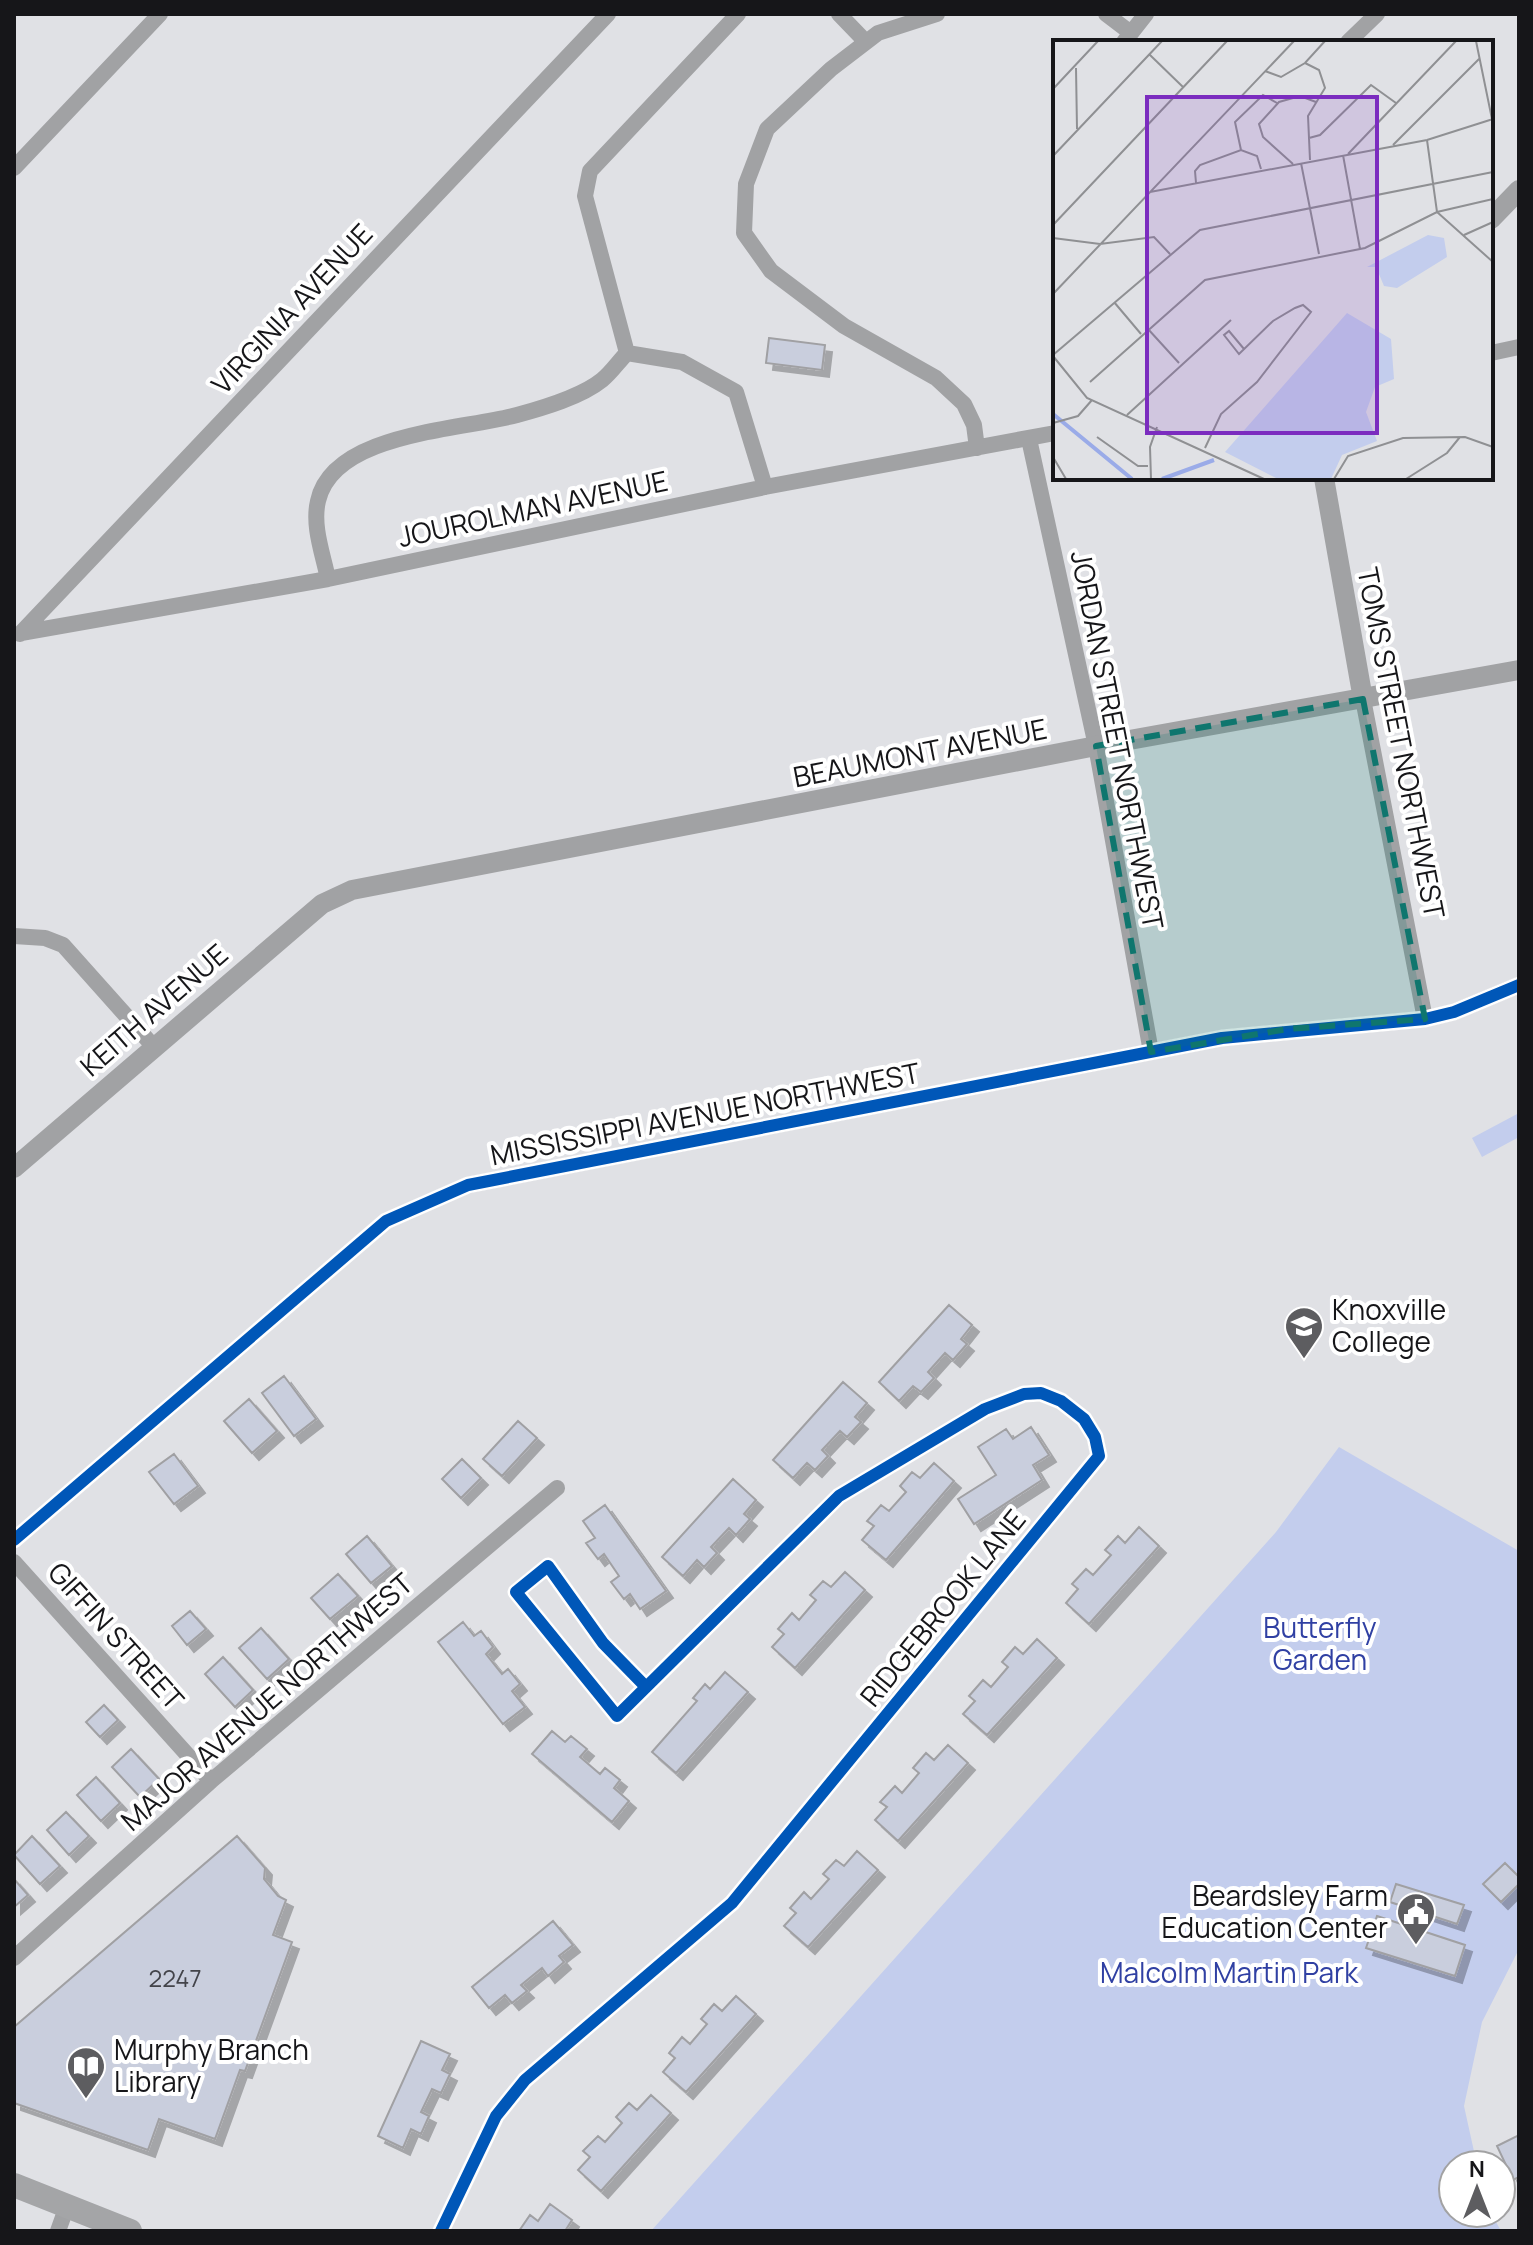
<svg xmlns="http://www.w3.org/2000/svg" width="1533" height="2245" font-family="Manrope,sans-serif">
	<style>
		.green { fill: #c3cded }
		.building { fill: #c9cedd; stroke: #a0a0a3; stroke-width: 2; filter: url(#shadow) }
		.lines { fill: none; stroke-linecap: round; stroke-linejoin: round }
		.minor { stroke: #a1a2a4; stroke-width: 16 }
		.tertiary { stroke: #a1a2a4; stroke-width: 20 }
		.primary { stroke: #a4a5a7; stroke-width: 24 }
		.cycleway-casing { stroke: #fff; stroke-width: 17 }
		.cycleway { stroke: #0057b8; stroke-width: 12 }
		.marked { fill: #0f766e; fill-opacity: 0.2; stroke: #0f766e; stroke-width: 6; stroke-dasharray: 16 10; stroke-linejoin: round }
		.labels { text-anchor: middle; stroke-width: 8; stroke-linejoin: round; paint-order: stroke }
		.number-label { font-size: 24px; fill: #43444a }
		.street-label { font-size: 28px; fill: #161619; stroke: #fff }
		.poi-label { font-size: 28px; fill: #161619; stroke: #fff; text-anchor: start }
		.park-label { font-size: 28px; fill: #3040a3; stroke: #fff }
		.inset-river { fill: none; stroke: #9aabe8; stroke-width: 4 }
		.inset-road { fill: none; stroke: #8f9093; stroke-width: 2 }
		.view { fill: #7b2cbf; fill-opacity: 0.15; stroke: #7b2cbf; stroke-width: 4 }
		.inset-edge { fill: none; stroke: #161619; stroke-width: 4 }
	</style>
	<defs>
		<filter id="shadow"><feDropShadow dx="7" dy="7" stdDeviation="0" flood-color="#0004"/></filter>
	</defs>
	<rect width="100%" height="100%" fill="#e0e1e5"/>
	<path class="green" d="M1519 1113V1137L1482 1157 1472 1138Z
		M1339 1447 1519 1551V1949L1482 2022 1464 2106 1477 2165H1453V2213H1491L1501 2231H651L1276 1532Z"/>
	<path class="building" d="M769 338 825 345 822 370 766 363Z
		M949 1305 972 1325 961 1339 967 1344 953 1360 945 1353 928 1372 934 1378 921 1392 913 1386 899 1401 879 1382Z
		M284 1376 316 1419 294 1436 262 1393Z
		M843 1382 867 1403 855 1417 861 1422 847 1437 840 1431 822 1450 828 1456 815 1470 807 1463 793 1478 773 1460Z
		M249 1399 277 1431 252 1453 224 1421Z
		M518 1421 537 1438 502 1476 483 1459Z
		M1031 1427 1049 1455 1033 1465 1042 1480 974 1524 958 1499 996 1475 978 1447 1006 1429 1013 1439Z
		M174 1454 198 1486 174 1504 149 1472Z
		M462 1459 481 1478 461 1498 442 1479Z
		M934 1463 954 1481 886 1560 862 1540 874 1526 867 1521 881 1505 889 1511 906 1492 900 1486 912 1472 920 1478Z
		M733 1479 756 1500 744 1514 750 1519 736 1535 729 1528 711 1547 717 1553 704 1567 697 1560 683 1576 662 1557Z
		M605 1505 666 1591 640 1609 630 1594 624 1599 611 1582 619 1576 604 1554 598 1559 586 1543 595 1538 583 1521Z
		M1139 1527 1159 1546 1089 1624 1066 1603 1078 1589 1072 1584 1086 1569 1093 1575 1111 1555 1105 1550 1118 1536 1125 1543Z
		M367 1536 392 1566 371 1583 346 1554Z
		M845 1572 865 1590 795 1668 772 1647 784 1634 778 1629 792 1613 799 1620 816 1600 810 1595 823 1581 831 1587Z
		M338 1574 358 1596 330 1619 311 1598Z
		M190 1611 206 1629 187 1645 172 1626Z
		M463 1622 474 1636 481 1631 493 1647 486 1654 502 1674 508 1669 520 1684 512 1691 525 1707 503 1724 438 1642Z
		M261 1628 289 1659 267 1679 239 1648Z
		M1037 1639 1057 1658 987 1735 963 1714 975 1701 969 1696 983 1680 991 1687 1008 1667 1002 1662 1015 1647 1023 1654Z
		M223 1657 253 1690 235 1707 205 1674Z
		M725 1672 748 1692 676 1773 652 1752 697 1701 693 1698 705 1684 710 1689Z
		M104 1705 118 1720 100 1737 86 1722Z
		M552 1731 565 1742 571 1736 587 1749 580 1757 600 1774 605 1768 620 1780 614 1788 629 1801 612 1822 532 1754Z
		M948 1745 968 1763 898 1841 875 1820 887 1807 880 1802 895 1786 902 1793 919 1773 913 1768 926 1753 934 1760Z
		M131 1749 159 1779 140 1797 112 1767Z
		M96 1777 120 1803 101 1821 77 1795Z
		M66 1812 89 1836 69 1855 47 1830Z
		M32 1836 60 1866 40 1884 14 1855Z
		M237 1836 265 1868 264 1879 278 1896 286 1900 273 1935 292 1942 245 2071 240 2070 215 2139 159 2119 148 2150 14 2103V2027Z
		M857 1851 878 1870 808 1947 784 1926 796 1913 790 1908 804 1892 811 1899 829 1879 823 1874 836 1860 844 1866Z
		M1505 1863 1519 1877V1884L1501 1902 1483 1884Z
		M14 1879 28 1895 14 1907Z
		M1396 1884 1464 1905 1457 1924 1390 1902Z
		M1377 1916 1465 1945 1455 1976 1366 1948Z
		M553 1921 573 1945 559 1956 564 1962 548 1976 542 1968 521 1985 527 1991 512 2003 505 1995 489 2008 472 1987Z
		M736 1996 756 2014 686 2092 663 2072 675 2058 669 2053 682 2037 690 2044 707 2024 701 2019 714 2004 722 2011Z
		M421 2041 450 2054 442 2070 450 2074 441 2093 432 2089 421 2112 429 2116 421 2134 411 2129 403 2148 378 2136Z
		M651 2095 671 2113 601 2191 578 2170 590 2157 583 2151 598 2136 605 2142 622 2123 616 2117 629 2103 637 2110Z
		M1519 2135V2177L1513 2180 1497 2146Z
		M550 2204 572 2220 565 2231H519L530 2215 538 2221Z"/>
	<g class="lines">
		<path class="minor" d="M839 14 866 42
			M937 14 878 33 831 69 767 129 746 184 744 233 771 271 844 326 936 378 964 404 974 425 977 448
			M1106 14 1131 33
			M1124 42 1146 14
			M1348 42 1377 14
			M14 168 160 14
			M627 353 585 196 590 171 738 14
			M1491 353 1519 347
			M1029 439 1096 746 1151 1052
			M328 579C323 554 312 526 318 501 333 432 463 430 517 415 543 408 581 397 602 380 611 373 619 361 627 353L682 362 736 392 765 487
			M21 633 328 579 765 487 1055 433
			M20 634 608 14
			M1363 699 1425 1019
			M14 936 45 938 63 945 154 1047
			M14 1540 386 1221 468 1185 1222 1038 1425 1019 1454 1012 1519 985
			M14 1562 211 1781
			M14 1958 211 1781 557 1488
			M58 2231 67 2206
			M441 2231 496 2116 525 2080 732 1903 1099 1456 1095 1437 1084 1419 1061 1401 1041 1393 1024 1394 985 1409 839 1496 617 1716 516 1592 548 1566 603 1643 646 1687"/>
		<path class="tertiary" d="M1491 219 1519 190
			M1324 478 1363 699
			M14 1168 322 904 352 890 1096 746 1519 670"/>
		<path class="primary" d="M14 2185 130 2231"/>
		<defs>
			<path id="cycleway" d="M14 1540 386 1221 468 1185 1222 1038 1425 1019 1454 1012 1519 985
				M441 2231 496 2116 525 2080 732 1903 1099 1456 1095 1437 1084 1419 1061 1401 1041 1393 1024 1394 985 1409 839 1496 617 1716 516 1592 548 1566 603 1643 646 1687"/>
		</defs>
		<use href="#cycleway" class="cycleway-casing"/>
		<use href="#cycleway" class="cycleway"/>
	</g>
	<path class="marked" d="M1363 699 1425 1019 1288 1029 1151 1052 1096 746Z"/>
	<defs>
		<symbol id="university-pin" viewBox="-11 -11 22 30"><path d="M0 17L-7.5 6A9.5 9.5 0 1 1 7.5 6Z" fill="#5d5d60" stroke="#fff"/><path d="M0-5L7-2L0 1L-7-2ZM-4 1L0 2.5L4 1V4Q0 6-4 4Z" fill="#fff"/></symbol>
		<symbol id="civic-pin" viewBox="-11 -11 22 30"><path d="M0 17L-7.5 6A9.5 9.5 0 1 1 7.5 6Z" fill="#5d5d60" stroke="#fff"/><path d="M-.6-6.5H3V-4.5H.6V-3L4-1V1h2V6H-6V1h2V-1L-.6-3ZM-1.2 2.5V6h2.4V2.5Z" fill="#fff"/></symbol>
		<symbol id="library-pin" viewBox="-11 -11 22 30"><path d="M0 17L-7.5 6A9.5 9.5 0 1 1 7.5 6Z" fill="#5d5d60" stroke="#fff"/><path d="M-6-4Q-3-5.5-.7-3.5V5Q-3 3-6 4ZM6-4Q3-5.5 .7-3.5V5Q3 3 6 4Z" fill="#fff"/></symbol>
	</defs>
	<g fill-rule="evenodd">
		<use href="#university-pin" x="1282" y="1304" width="44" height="60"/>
		<use href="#civic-pin" x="1394" y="1890" width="44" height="60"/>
		<use href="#library-pin" x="64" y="2044" width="44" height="60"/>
	</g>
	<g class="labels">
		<g class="number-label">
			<text x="175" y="1987">2247</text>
		</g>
		<g class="street-label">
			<text transform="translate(292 309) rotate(-47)" y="10">VIRGINIA AVENUE</text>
			<text transform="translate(533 509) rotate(-12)" y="10">JOUROLMAN AVENUE</text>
			<text transform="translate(1117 740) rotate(79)" y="10">JORDAN STREET NORTHWEST</text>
			<text transform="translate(1401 743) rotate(79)" y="10">TOMS STREET NORTHWEST</text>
			<text transform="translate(920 753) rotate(-11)" y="10">BEAUMONT AVENUE</text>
			<text transform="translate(154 1010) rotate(-41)" y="10">KEITH AVENUE</text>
			<text transform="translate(705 1114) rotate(-11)" y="10">MISSISSIPPI AVENUE NORTHWEST</text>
			<text transform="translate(943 1608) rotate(-51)" y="10">RIDGEBROOK LANE</text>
			<text transform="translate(116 1636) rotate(48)" y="10">GIFFIN STREET</text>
			<text transform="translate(267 1702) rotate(-41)" y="10">MAJOR AVENUE NORTHWEST</text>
		</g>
		<g class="poi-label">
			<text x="1332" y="1320">Knoxville<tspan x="1332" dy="32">College</tspan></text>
			<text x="1388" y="1906" text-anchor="end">Beardsley Farm<tspan x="1388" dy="32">Education Center</tspan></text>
			<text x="114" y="2060">Murphy Branch<tspan x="114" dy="32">Library</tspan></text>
		</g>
		<g class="park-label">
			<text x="1320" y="1638">Butterfly<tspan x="1320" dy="32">Garden</tspan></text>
			<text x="1229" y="1983">Malcolm Martin Park</text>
		</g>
	</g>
	<g transform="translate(1053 40)">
		<rect width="440" height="440" fill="#e0e1e5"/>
		<path d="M375 195 391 198 394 217 344 248 331 246 323 227H314ZM294 273 338 299 341 339 322 347 313 372 324 401 289 415 278 439H225L172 412Z" fill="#c3cded"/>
		<path class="inset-river" d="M0 374 79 439M109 439 161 420"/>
		<path class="inset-road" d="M423 1 440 84M97 15 130 47M252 23 266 30 272 48 255 76 257 120M23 28 24 89M212 31 228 37 252 23 272 1M0 49 45 1M256 98 267 95 318 45 343 63M374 100 384 172 440 222M340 105 426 19M188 110 182 82 210 55 224 63M295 114 403 1M290 115 307 209M0 116 109 1M248 123 266 214M240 124 210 97 206 84 226 62 247 56 263 62M143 143 142 131 147 125 188 110 204 116 208 129M97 152 374 100 440 79M0 185 174 1M411 195 440 182M0 198 47 204 101 197 117 214M0 254 241 1M61 262 88 294M95 289 126 323M0 315 147 190 440 132M0 316 34 358 211 439M37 342 152 240 312 208 384 172 440 159M74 375 178 280M0 383 25 376 39 360M44 397 85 426H95M152 408 168 374 204 342 258 272 250 265 242 268 220 281 186 314 171 295 176 291 191 309M0 417 13 439M98 439 97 407 104 387M281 439 295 416 350 398 412 397 440 407M353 439 394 413 407 397"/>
		<path class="view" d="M94 57H324V393H94Z"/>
		<rect width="440" height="440" class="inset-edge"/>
	</g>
	<rect width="1533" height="2245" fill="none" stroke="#161619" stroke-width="32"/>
	<g transform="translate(1477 2189)"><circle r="38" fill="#ffffff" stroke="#a2a2a3" stroke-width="2"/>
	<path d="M0-6L14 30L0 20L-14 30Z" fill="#5d5d60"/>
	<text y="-12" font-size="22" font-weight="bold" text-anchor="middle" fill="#161619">N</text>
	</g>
</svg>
